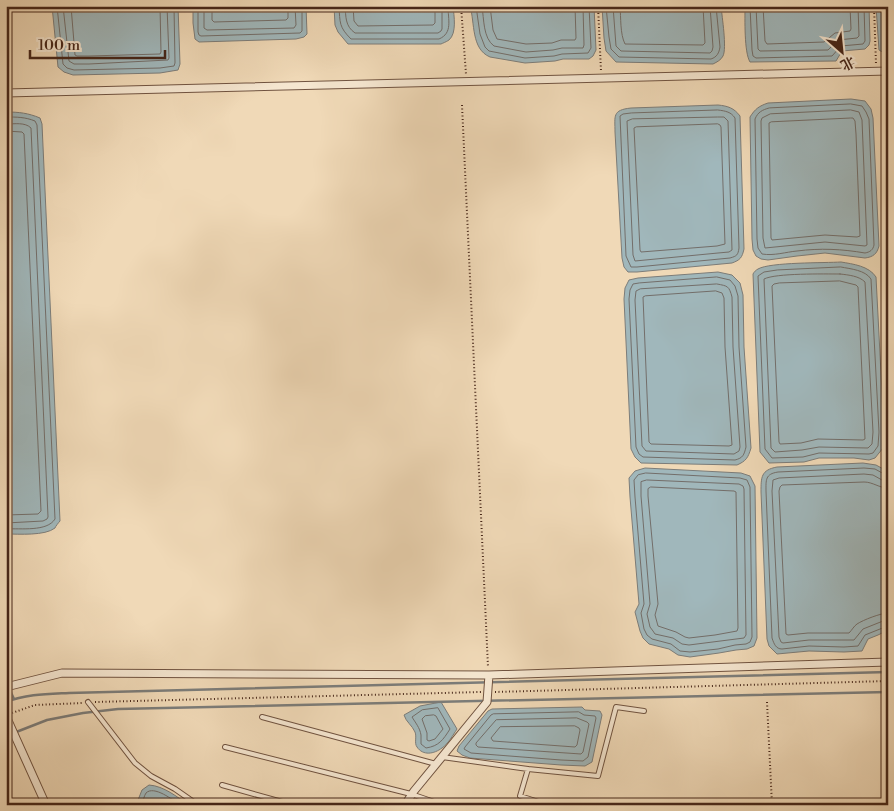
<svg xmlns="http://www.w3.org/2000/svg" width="894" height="811" font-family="'Libre Bodoni','Noto Serif SC',serif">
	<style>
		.water { fill: #a0b7bb; stroke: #7c7d7a }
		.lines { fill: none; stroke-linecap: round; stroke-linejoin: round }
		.shore { stroke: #736e6a; stroke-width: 1 }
		.stream { stroke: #7c7d7a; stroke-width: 2.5 }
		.service-casing { stroke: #705340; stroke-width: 6 }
		.minor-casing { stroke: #705340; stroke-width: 9 }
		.path { stroke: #462619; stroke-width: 2; stroke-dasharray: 1 2.5; stroke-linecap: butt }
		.service { stroke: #f5e6d0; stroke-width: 4 }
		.minor { stroke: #f5e6d0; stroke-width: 7 }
	</style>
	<rect width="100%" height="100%" fill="#f0d9b7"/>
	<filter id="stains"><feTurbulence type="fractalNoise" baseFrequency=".004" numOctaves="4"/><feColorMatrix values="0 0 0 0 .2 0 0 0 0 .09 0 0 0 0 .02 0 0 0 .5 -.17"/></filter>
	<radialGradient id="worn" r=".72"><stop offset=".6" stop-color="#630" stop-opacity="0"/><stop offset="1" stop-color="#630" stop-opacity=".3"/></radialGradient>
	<path class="water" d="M52 6H178L180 64 178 70 160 73 73 75 64 72 58 67Z
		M193 6H306L307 34 304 37 296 39 199 42 195 39 193 23Z
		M334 6H453C454 16 457 33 449 40 446 42 443 43 441 44H348L338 32 335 25Z
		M470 6H594L596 50 593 56 589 59H563L555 61 525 63 490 57C471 49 475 23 470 6Z
		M602 6H721C722 17 727 48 723 56 721 60 717 62 713 64L616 62 606 51 604 38Z
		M745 6H869L870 41 869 45 865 49 842 51 836 61 750 62C744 52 745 19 745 6Z
		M876 6H888V53H884L879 50Z
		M851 99 865 101 871 109 873 118 879 246C877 254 873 257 865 258L825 253 797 256 768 260 761 259 756 256 753 250 752 239 750 117C755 109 759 106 768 103Z
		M718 105C728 106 734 108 740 116L744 249C742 258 740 260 732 263L637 272H628L624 267 622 258 615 132C615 116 612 110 631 108Z
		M888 110V228L884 123 885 115Z
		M6 112C19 112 28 113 40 118L42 124 60 521C59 522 55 527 55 528 45 536 19 534 6 534Z
		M841 262C853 264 869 266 876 277L884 432 883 448 875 458 869 460 854 458H819L804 462 769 463 760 452 753 274C754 272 756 270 758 269 770 262 825 263 841 262Z
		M718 272 732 275 740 283 743 295 744 347 751 448C748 458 746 461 737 465L641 463 635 457 631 449 624 299 625 288 629 280 638 278Z
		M863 463 876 465 887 471 888 473V630L878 635 868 639 862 651 844 652 809 651 777 654 769 646 767 639 761 492C761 477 761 470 777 467Z
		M645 468 741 473 750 476 755 486 757 638 754 646 747 649 736 650 719 653 690 657 678 655 669 649 649 644 643 638 640 631 635 612 639 604 630 497 629 478 635 471Z
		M441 702 457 729C453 735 448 744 442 748 434 754 423 756 417 747 414 743 417 737 415 732 412 725 406 722 404 715L420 706Z
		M582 707 585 710 600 711 602 715 592 762 585 766 561 765 470 758 462 755 457 751 459 746 488 711 492 709Z
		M149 785C164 786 177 797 189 805H136L142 790Z"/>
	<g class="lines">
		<path class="shore" d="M57 6 63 64 67 68 74 70 160 68 174 66 175 63 174 6
			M63 6 69 61 74 64H89L168 60 169 58 167 6
			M71 6 75 55 77 56H89L160 54 161 52 160 6
			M198 6V32L199 35 201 36 300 33 302 31V6
			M204 6V28L207 30 294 28 296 25 295 6
			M212 6V20L214 22 286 20 288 18V6
			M339 6C340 23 339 27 351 39H439C453 33 448 20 448 6
			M345 6C346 17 345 26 355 33H438L441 31 442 29V6
			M353 6 354 21 358 26 433 25 435 23V6
			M476 6 480 34 485 47 489 51 525 58 554 56 562 54 588 53 591 48 589 6
			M482 6C484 19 483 38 494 46L526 52 553 50 562 48H583L584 45 583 6
			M490 6 493 30 497 39 526 44 552 43 561 40H575L576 38 575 6
			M606 6 609 37 611 49 619 57 711 59C717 57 719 53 720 47L716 6
			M613 6 616 46 621 51 710 53 712 51 713 47 710 6
			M620 6C621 18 620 34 625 44L703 45 705 43 703 6
			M750 6 752 50 753 56 756 58 832 56 841 46 863 44 865 41 864 6
			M756 6 758 49 760 51 828 50 838 40 857 38 859 36 858 6
			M763 6 765 41 767 44 824 42 835 33 850 31 851 29 850 6
			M851 104 862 106 866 112 869 119 874 245C873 250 870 252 865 253 842 249 820 248 797 251 786 252 774 256 762 254L758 248 757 239 755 119C758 112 762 110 769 108Z
			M718 110C726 111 731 112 735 118L739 248C738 255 737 256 730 258L637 267H631L626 256 620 116 623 114 631 113Z
			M851 110 859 112 862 120 867 245 865 246 825 242 765 248 763 238 761 121 762 118 770 114Z
			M6 117C17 117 25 117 35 121L37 125 55 519C47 532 21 528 6 529
			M718 117H724L728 121 732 250 729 252 718 253 635 261 633 255 627 121 632 119Z
			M851 118H853L855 121 856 134 860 236 857 237 825 235 772 240 771 238 769 123 771 122Z
			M6 124C15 124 25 122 31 128L48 517 47 519 43 521 6 523
			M718 124 720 125 721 127 725 244 717 246 641 252 640 250 634 128 636 127Z
			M6 131 22 132 24 134 41 511 38 514 6 515
			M841 267C851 269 865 270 871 279L879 432 878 446 873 453 869 454 819 453 803 457 772 458 765 449 758 276 764 272 777 270Z
			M840 274C849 275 859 276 865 282L873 432 872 444 868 448 819 447 802 450 775 452 771 448 764 279C776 273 824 274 840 274Z
			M717 277 730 280 735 286 738 296 739 347 746 447C744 455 743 458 735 460L643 457 639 454 636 447 629 299 630 290 633 284 639 283Z
			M840 281 856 285 858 287 865 439 863 440 818 439 801 443 780 444 779 442 772 286 774 284 779 283Z
			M717 284C728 286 729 286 732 297L733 347 740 447 739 451 734 454 646 451 642 446 635 300 636 291 640 289Z
			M716 291 722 293 724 298 725 347 732 445 729 446 651 444 649 442 643 297 645 296Z
			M646 473 740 478 747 480 750 487 752 637 750 642 746 644 735 645 718 649 690 652 680 651 671 644 652 639 647 635 644 629 641 613 644 604 635 497 634 480 638 475Z
			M888 475 884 474 875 469 864 468 778 472C765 474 766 480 766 491L772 638C774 644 776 649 782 649L809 646 844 647 858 646 865 635 885 627H888
			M647 480 739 484 743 486 744 489 746 635 744 638 689 645 682 644 673 638 655 634 653 631 650 627 647 614 650 604 641 496V482Z
			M888 481 882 480 873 475 864 474 779 478 773 480 772 491 779 637 781 642 783 643 809 640H854L863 629 883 621 888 620
			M651 487 734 491 736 492 738 628 737 631 715 635 689 638 685 637 676 632 658 626 655 615 658 604 648 496V489Z
			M888 488C879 488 873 482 864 482L782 485 780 487 779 491 786 634 788 635 808 633H849C852 630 854 626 857 624 863 620 881 613 888 613
			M438 708 450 729C443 740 439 746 426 748L421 744C421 741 421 738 421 735 420 728 415 722 412 717L422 710Z
			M579 712 584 715 595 716 596 718 588 757 583 761 561 760 471 753 464 749 465 747 491 715 493 714Z
			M434 715 436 716 443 729 435 739 429 741 427 740V733L422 719 425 716Z
			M577 718 587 722 589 724 583 752 581 754 478 747 476 745V743L496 720Z
			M575 726 579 728 580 730 577 745 575 747 493 741 491 738 500 727Z
			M142 805C143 801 144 796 146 793 154 785 173 800 180 805"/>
		<path class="stream" d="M6 682 14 699
			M6 702C26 694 48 694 69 693L888 672
			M6 736 47 720 83 713 118 709 888 692"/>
		<defs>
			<path id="service" d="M88 702 135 763 151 776 175 789 198 805
				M262 717 436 764
				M225 747 411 794 443 805
				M442 757 528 769 598 776 616 707 644 711
				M528 769 520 796 548 805
				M222 785 293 805"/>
			<path id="minor" d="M6 93 888 71
				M6 687 62 673 489 675 888 662
				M6 716 46 805
				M405 805 414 791 487 702 489 675"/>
		</defs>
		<use href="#service" class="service-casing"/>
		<use href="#minor" class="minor-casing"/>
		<path class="path" d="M461 6 466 74
			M598 6 601 71
			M874 6 876 64
			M462 105 488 667
			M495 692 888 681
			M95 702 481 692
			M767 702 772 805
			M12 713 35 705 83 703"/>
		<use href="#service" class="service"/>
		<use href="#minor" class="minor"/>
	</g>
	<rect width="894" height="811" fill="none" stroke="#f0d9b7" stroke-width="25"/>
	<rect x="8" y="8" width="879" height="796" fill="none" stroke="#462619" stroke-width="2.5"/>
	<rect x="12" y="12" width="869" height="786" fill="none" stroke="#462619"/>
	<g transform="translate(842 52) rotate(153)" stroke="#f5e6d0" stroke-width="4" paint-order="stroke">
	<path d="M0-4L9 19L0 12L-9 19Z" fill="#462619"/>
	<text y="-8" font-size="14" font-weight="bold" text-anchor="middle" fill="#462619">北</text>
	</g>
	<path d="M30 50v8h135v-8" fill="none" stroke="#462619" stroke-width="2.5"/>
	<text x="38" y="50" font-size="15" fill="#462619" stroke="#f5e6d0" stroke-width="4" paint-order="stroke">100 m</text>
	<rect width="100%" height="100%" filter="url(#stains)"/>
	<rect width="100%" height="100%" fill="url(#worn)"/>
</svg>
